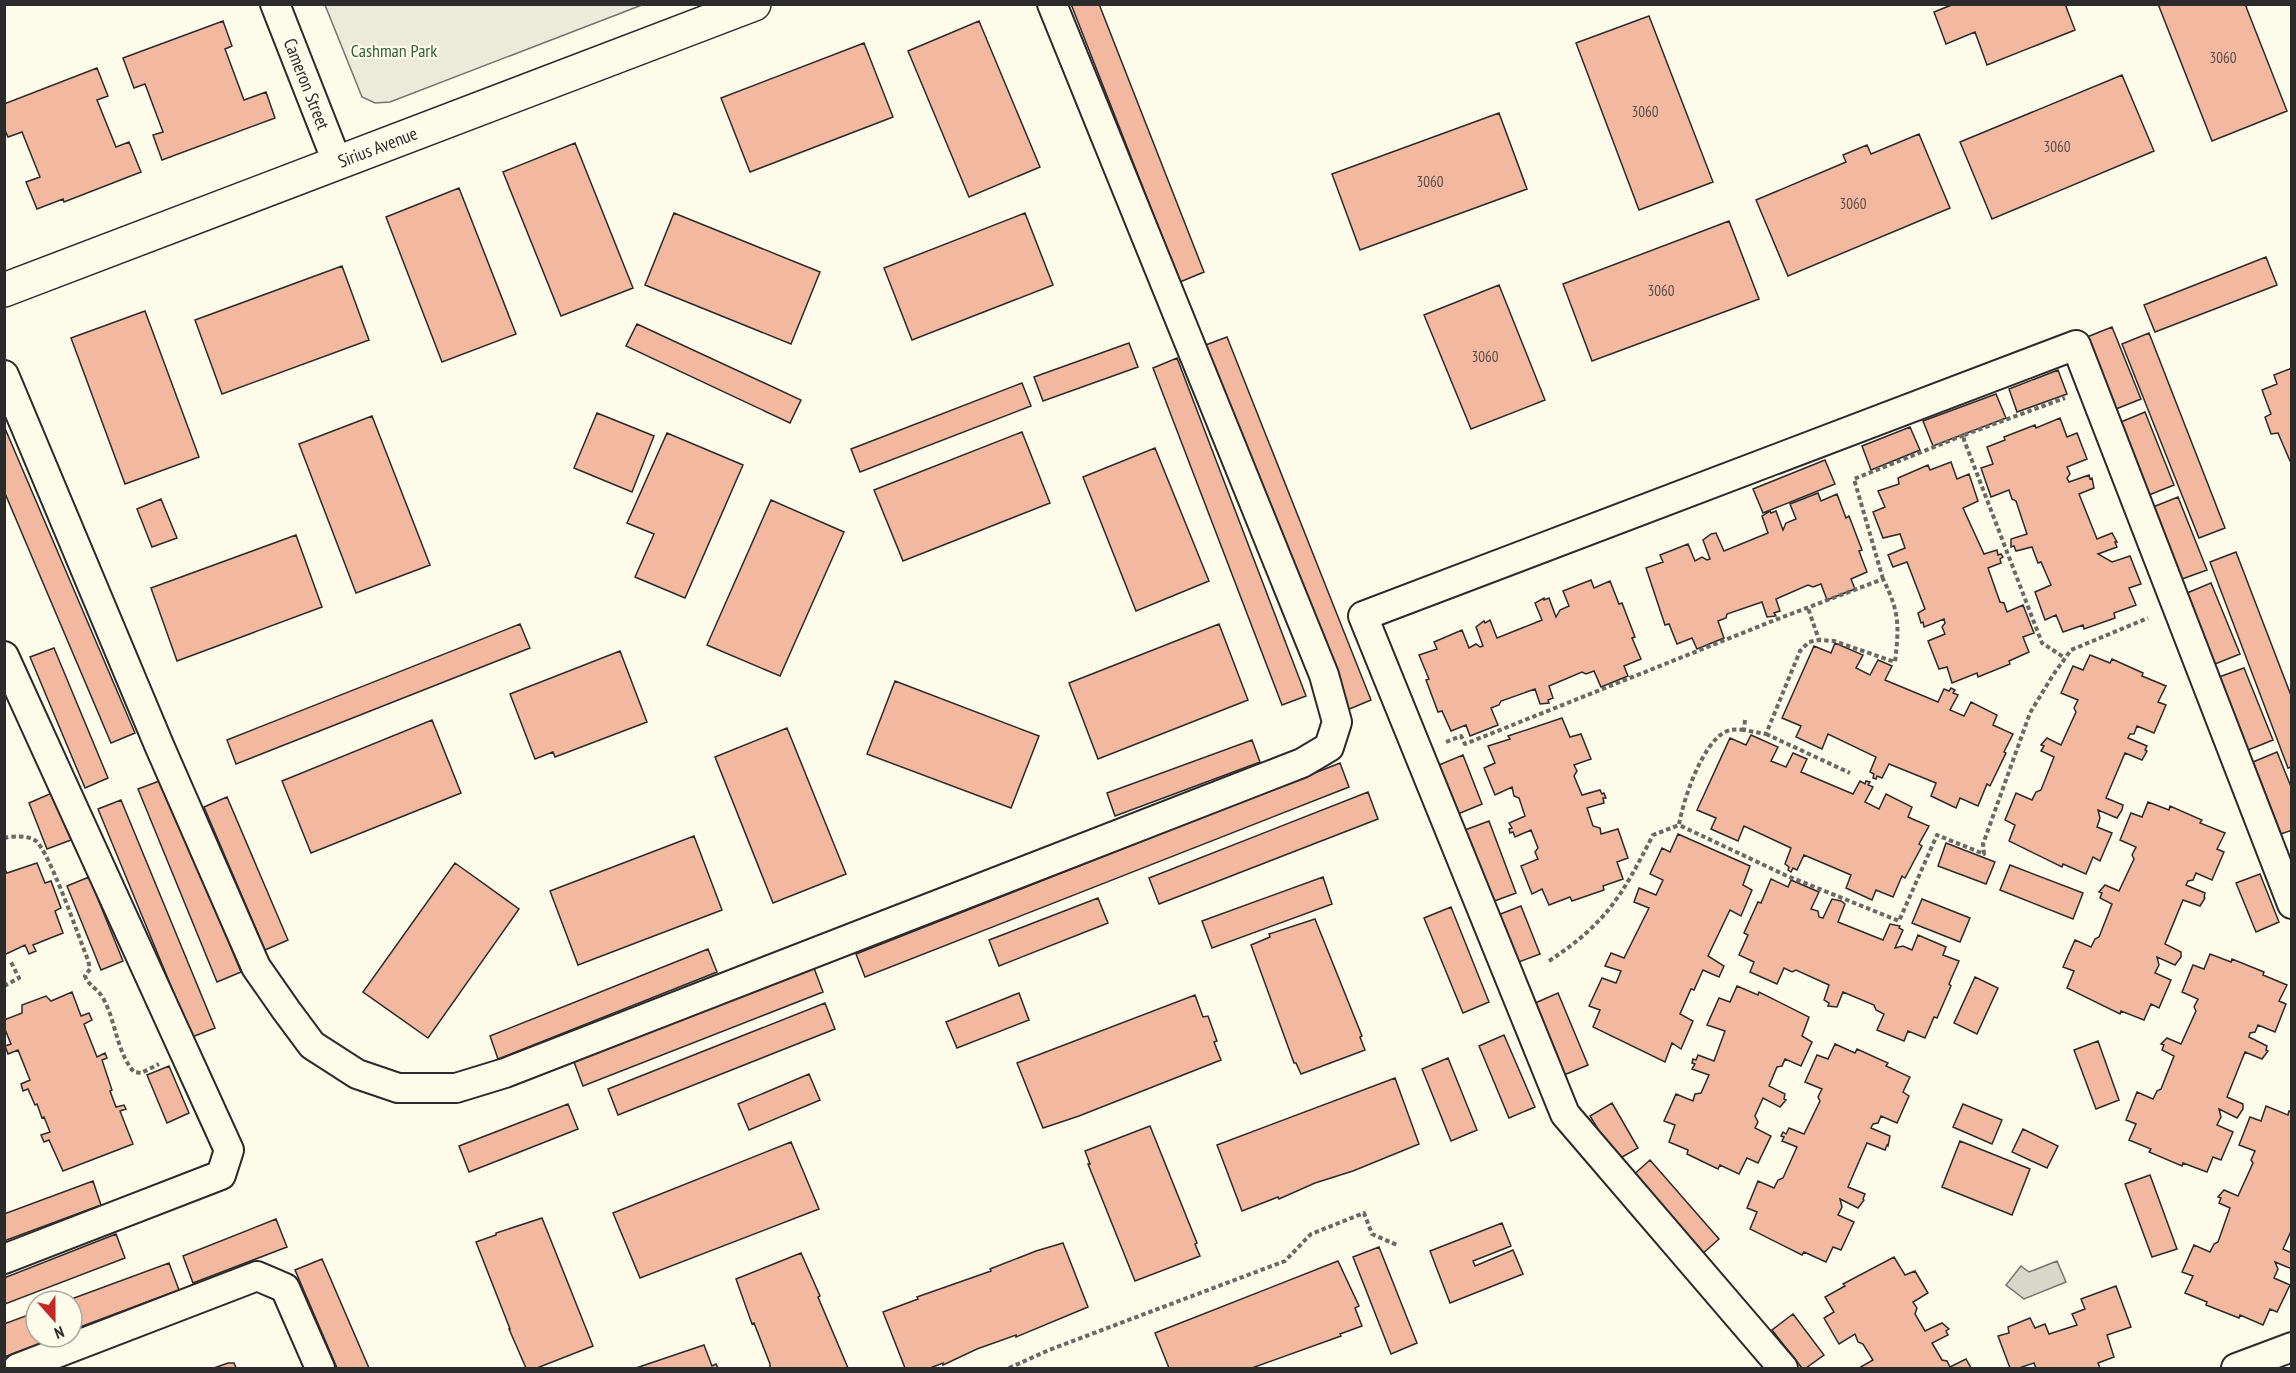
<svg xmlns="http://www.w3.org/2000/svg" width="2296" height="1373" font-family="'PT Sans Narrow',sans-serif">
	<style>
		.green { fill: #ecebdb; stroke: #74746e; stroke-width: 1.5 }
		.water { fill: #d8d7c9; stroke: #74746e; stroke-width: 1.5 }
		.building { fill: #f2b8a0; stroke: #2b2b2b; stroke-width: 1.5 }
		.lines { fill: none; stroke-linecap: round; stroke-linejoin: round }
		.street-casing { stroke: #2b2b2b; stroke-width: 32 }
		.secondary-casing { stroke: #2b2b2b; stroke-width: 36 }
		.path { stroke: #6a6964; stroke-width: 4; stroke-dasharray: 4.5 3; stroke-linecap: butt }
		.street { stroke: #fdfbea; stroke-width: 28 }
		.secondary { stroke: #fdfbea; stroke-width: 33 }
		.labels { text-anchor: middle; stroke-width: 4.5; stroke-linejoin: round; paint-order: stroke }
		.number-label { font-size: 15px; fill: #5d4e48 }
		.park-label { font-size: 18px; fill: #34623c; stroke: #fdfbea }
		.street-label { font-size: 18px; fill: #2b2b2b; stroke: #fdfbea }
	</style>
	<rect width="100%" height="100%" fill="#fdfbea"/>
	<path class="green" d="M325 5H642L390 102 375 103 362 97Z"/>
	<path class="water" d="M2057 1261 2066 1282 2024 1299 2006 1285 2021 1266 2029 1272Z"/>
	<path class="building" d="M1071 4H1099L1204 272 1180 282Z
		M1954 4H2065L2075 30 1987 65 1975 32 1946 44 1934 12Z
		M2158 4H2245L2287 111 2212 141Z
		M1649 16 1713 182 1639 210 1576 43Z
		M223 21 232 46 225 49 244 100 266 92 275 118 162 160 153 135 163 132 145 84 134 88 123 58Z
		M979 21 1040 167 969 197 908 51Z
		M864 43 893 117 750 172 721 98Z
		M97 68 108 96 97 100 116 147 129 142 141 172 64 202 63 199 37 209 26 182 40 177 22 132 8 137 4 128V104Z
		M2122 75 2154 151 1992 219 1960 142Z
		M1499 113 1527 189 1360 250 1332 174Z
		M1919 134 1950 208 1788 276 1756 200 1846 162 1843 155 1867 145 1871 154Z
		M575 143 633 288 561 316 503 172Z
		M459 188 516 334 442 362 386 217Z
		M674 213 820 272 791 344 645 285Z
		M1025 213 1053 285 912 340 884 268Z
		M1729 221 1759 299 1592 361 1563 284Z
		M2266 257 2277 285 2155 332 2144 305Z
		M342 266 369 340 222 394 195 320Z
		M1499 285 1545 400 1471 429 1424 315Z
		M145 311 199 457 125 484 71 338Z
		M637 324 801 400 790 423 626 346Z
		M2112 327 2141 399 2116 409 2087 337Z
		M2149 333 2225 528 2199 538 2122 344Z
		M1227 337 1371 700 1347 710 1203 346Z
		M1129 343 1138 367 1043 401 1034 377Z
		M1177 358 1306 696 1282 705 1153 368Z
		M2292 368V460L2290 461 2278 433 2271 434 2265 417 2271 414 2262 390 2277 384 2274 375Z
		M2058 370 2067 394 2017 412 2009 389Z
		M1022 383 1031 406 860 472 851 449Z
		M1996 394 2006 418 1933 446 1923 421Z
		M2145 412 2174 485 2149 495 2121 422Z
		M597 413 654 436 632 492 574 468Z
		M372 416 430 565 356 593 299 444Z
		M2060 418 2067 437 2077 433 2087 459 2067 467 2070 474 2067 478 2069 482 2089 475 2090 479 2092 478 2094 488 2079 494 2097 539 2112 533 2117 542H2115L2117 547 2098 554 2112 562 2130 556 2141 584 2129 588 2136 605 2114 613 2115 618 2084 629 2083 625 2063 632 2056 615 2045 620 2035 592 2051 585 2041 562 2038 563 2032 547 2016 551 2014 546 2011 547V539L2027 534 2016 501 2012 499 2009 490 1991 497 1981 468 1993 464 1987 447 2005 440 2004 437 2035 425 2036 428Z
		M4 426 135 733 111 743 4 491Z
		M1910 427 1920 450 1871 470 1862 446Z
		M1022 432 1050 503 903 561 874 490Z
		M667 433 743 465 685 598 635 577 654 534 627 523Z
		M1155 448 1209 581 1136 611 1083 477Z
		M1825 460 1835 484 1763 513 1753 489Z
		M1951 462 1957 479 1969 474 1978 501 1963 508 1984 554 1997 550 1998 555 2001 554 2003 557 2000 559 2001 563 1988 568 2000 602 2004 603 2007 612 2023 605 2034 633 2023 637 2029 652 2009 661 2010 664 1978 677 1977 673 1952 683 1947 667 1939 669 1928 641 1945 634 1942 627 1945 623 1944 619 1924 627 1923 622 1921 623 1918 613 1925 609 1907 562 1893 567 1888 555 1905 548 1900 534 1883 538 1873 512 1885 507 1878 491 1899 484 1898 478 1928 465 1930 470Z
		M1818 493 1821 501 1837 494 1846 518 1849 516 1862 550 1859 551 1867 572 1851 579 1855 589 1827 600 1821 584 1813 587 1808 585 1776 599 1780 611 1774 613 1776 616 1767 617 1762 602 1727 614 1726 618 1718 621 1724 638 1697 649 1692 638 1677 644 1669 624 1665 625 1646 568 1663 562 1660 555 1688 544 1695 561 1702 557 1707 560 1710 559 1703 540 1711 534 1716 533 1724 551 1768 533 1762 516 1770 511 1771 513 1776 511 1783 530 1786 523 1796 519 1790 504Z
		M2178 497 2207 570 2182 579 2153 507Z
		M161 499 177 538 152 547 137 509Z
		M771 500 844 532 780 676 707 645Z
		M296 535 322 607 177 661 151 588Z
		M2236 552 2292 698V767L2288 768 2210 562Z
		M1591 580 1594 588 1610 581 1619 604 1622 603 1635 637 1632 638 1641 659 1624 666 1628 676 1601 687 1594 671 1586 674 1582 672 1549 686 1553 698 1548 700 1549 703 1540 704 1535 689 1501 701 1499 705 1491 708 1498 725 1470 736 1466 725 1451 731 1442 711 1438 712 1426 680 1429 679 1419 655 1437 649 1434 642 1462 630 1469 648 1476 644 1480 647 1483 646 1476 627 1484 621 1485 623 1490 620 1497 638 1542 620 1535 603 1544 598V600L1549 598 1556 617 1560 610 1569 606 1563 591Z
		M2211 583 2240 654 2215 664 2187 593Z
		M520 624 530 648 236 764 227 740Z
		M1219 624 1248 700 1098 759 1069 683Z
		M1835 643 1863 655 1856 668 1870 675 1878 660 1892 666 1885 680 1938 702 1944 689 1949 691 1951 688 1955 690 1953 693 1958 695 1950 710 1964 716 1971 702 1997 715 1993 725 2013 734 2004 752 2006 753 1990 786 1987 784 1978 806 1960 798 1956 808 1931 796 1936 783 1889 764 1882 778 1877 776 1876 779 1873 778 1874 774 1870 772 1876 757 1828 734 1822 749 1796 737 1801 726 1782 718 1814 646 1831 653Z
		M54 648 108 778 85 788 30 657Z
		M620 651 647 722 555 757 553 752 535 759 510 694Z
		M2090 655 2110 663 2112 659 2143 673 2142 676 2166 686 2158 702 2166 705 2154 733 2137 726 2134 734H2130L2128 738 2147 746 2145 750 2147 751 2142 760 2125 753 2106 798 2123 805 2122 810 2117 818 2098 810 2100 818 2097 827 2112 833 2100 861 2093 857 2086 874 2063 864 2062 867 2009 841 2015 825 2005 820 2016 793 2032 800 2036 792 2041 790 2054 757 2041 751 2044 746 2041 745 2047 738 2061 745 2076 712 2074 708 2078 700 2061 693 2073 666 2083 670Z
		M2244 668 2273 740 2248 750 2219 677Z
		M895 681 1039 736 1011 808 867 754Z
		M1562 718 1570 737 1581 734 1591 759 1574 765 1577 771 1574 776 1582 795 1600 790 1602 794 1604 793 1606 798H1603L1604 803 1587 808 1593 826 1600 828 1601 834 1618 829 1628 858 1617 862 1623 879 1603 886 1604 890 1572 901 1570 897 1549 905 1542 889 1532 894 1521 866 1538 859 1535 852 1538 848 1531 830 1515 837 1513 832 1510 833 1509 829 1512 828 1509 823 1525 816 1519 798 1514 796 1512 787 1495 795 1484 768 1495 763 1488 746 1510 739 1508 736Z
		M432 720 461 793 311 853 282 781Z
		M787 728 846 874 773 903 715 757Z
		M1751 735 1778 747 1771 761 1786 767 1793 753 1807 759 1801 772 1853 794 1860 781 1865 784 1866 781 1870 782 1868 785 1873 787 1865 802 1879 809 1886 794 1912 807 1908 817 1929 826 1919 844 1922 846 1905 878 1902 876 1893 897 1876 890 1872 900 1846 888 1851 875 1804 855 1797 870 1793 868 1791 872 1788 870 1789 867 1785 864 1791 848 1744 826 1738 841 1711 829 1716 818 1697 810 1730 738 1746 745Z
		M1252 740 1260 762 1115 816 1107 793Z
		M2277 752 2292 789V830L2281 834 2253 762Z
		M1463 755 1482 804 1458 814 1439 765Z
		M1340 763 1349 787 865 977 856 954Z
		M162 780 241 972 217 982 138 789Z
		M1368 792 1378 819 1159 904 1149 878Z
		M52 793 71 840 47 849 29 803Z
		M227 797 288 940 265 950 204 807Z
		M121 800 215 1028 192 1037 98 809Z
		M2148 802 2169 810 2170 806 2202 820 2200 823 2225 833 2217 849 2224 852 2212 880 2196 873 2193 880 2188 881 2186 885 2205 893 2204 897 2205 898 2200 906 2183 900 2165 944 2181 952V957L2175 965 2157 957 2159 965 2155 973 2171 980 2159 1008 2151 1004 2144 1020 2121 1011 2120 1014 2067 988 2074 971 2063 967 2075 940 2091 947 2095 939 2099 937 2112 904 2100 898 2102 893 2099 892 2105 885 2119 891 2134 859 2132 855 2136 847 2120 840 2131 813 2142 817Z
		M1489 821 1516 893 1492 902 1465 830Z
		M1678 834 1750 866 1743 885 1752 890 1741 916 1730 910 1708 956 1724 966 1719 977 1703 970 1694 990 1691 989 1680 1014 1693 1021 1681 1049 1672 1043 1665 1062 1593 1027 1600 1010 1589 1006 1602 978 1616 983 1621 971 1605 966 1611 953 1624 958 1649 908 1634 902 1639 888 1656 895 1663 880 1650 874 1662 848 1670 852Z
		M694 836 722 910 578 965 550 891Z
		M1946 843 1995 862 1986 884 1938 866Z
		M37 863 45 883 51 881 61 908 55 911 63 933 33 945 36 951 29 954 25 945 4 955V868L7 873Z
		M455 863 519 909 428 1038 363 992Z
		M2010 865 2083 893 2073 919 2000 890Z
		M2260 874 2279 922 2256 932 2236 883Z
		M89 877 123 961 101 970 67 886Z
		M1323 877 1332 904 1212 948 1202 921Z
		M1771 879 1788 887 1791 880 1819 892 1811 909 1818 911 1819 917 1823 918 1832 899 1841 901 1845 904 1838 922 1883 940 1890 924 1900 926 1899 928 1903 930 1895 948 1903 946 1912 950 1918 935 1946 947 1943 955 1959 961 1949 984 1951 986 1937 1018 1934 1017 1925 1038 1908 1031 1904 1041 1877 1030 1884 1014 1876 1010 1874 1005 1843 992 1837 1007 1828 1006 1829 1003 1824 1000 1829 985 1796 970 1792 972 1784 968 1777 984 1750 972 1754 962 1739 955 1748 935 1744 933 1758 902 1761 903Z
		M1098 898 1108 923 999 966 989 940Z
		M1922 899 1970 918 1960 942 1912 923Z
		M1521 906 1540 954 1516 963 1498 915Z
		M1451 907 1489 1002 1463 1013 1424 918Z
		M1315 919 1362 1036 1360 1037 1365 1050 1301 1074 1296 1063H1294L1251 945 1270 937 1269 934Z
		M708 949 717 972 498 1059 490 1036Z
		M2210 954 2231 962 2232 959 2264 972 2263 975 2287 985 2279 1001 2286 1004 2275 1032 2258 1025 2255 1032 2250 1033 2249 1037 2267 1046 2266 1050 2268 1051 2262 1059 2245 1052 2227 1097 2243 1104V1109L2237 1118 2219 1109 2221 1117 2217 1125 2233 1132 2221 1160 2213 1157 2207 1172 2183 1163 2182 1166 2149 1152 2151 1149 2129 1140 2136 1124 2126 1120 2137 1092 2153 1099 2157 1091 2161 1089 2174 1056 2162 1050 2164 1045 2161 1044 2167 1038 2181 1044 2196 1011 2194 1007 2198 999 2182 992 2193 965 2204 969Z
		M814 968 823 992 583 1086 574 1062Z
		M1975 977 1998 988 1977 1034 1954 1023Z
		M1737 986 1758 995 1759 992 1809 1017 1802 1036 1812 1042 1801 1066 1785 1059 1782 1066 1777 1067 1769 1086 1785 1094 1784 1099 1786 1100 1780 1107 1763 1098 1755 1116 1758 1122 1755 1128 1771 1136 1758 1163 1747 1158 1739 1174 1720 1165 1718 1169 1687 1154 1688 1150 1669 1142 1675 1125 1664 1121 1676 1094 1693 1101 1695 1094 1701 1093 1709 1075 1692 1069 1695 1064 1692 1063 1693 1059 1696 1060 1698 1055 1714 1061 1725 1031 1707 1025 1719 998 1730 1002Z
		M72 992 81 1016 89 1013 92 1020 84 1024 97 1057 105 1053 107 1058 102 1060 112 1090 110 1091 116 1107 124 1105 126 1109 120 1111 133 1144 63 1171 49 1140 44 1142 41 1135 50 1132 44 1117 42 1118 37 1104 35 1105 28 1089 23 1091 21 1084 30 1080 18 1050 8 1054 5 1046 11 1044 4 1027V1020L22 1013V1005L46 996 51 1001Z
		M1019 993 1029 1020 957 1048 946 1022Z
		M1558 993 1588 1065 1564 1075 1533 1004Z
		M1195 995 1203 1017 1208 1016 1217 1041 1214 1042 1221 1060 1079 1116 1043 1128 1017 1063Z
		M825 1003 835 1029 618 1115 608 1089Z
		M1504 1035 1535 1107 1509 1118 1479 1046Z
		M2098 1041 2119 1100 2096 1109 2074 1050Z
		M1835 1044 1855 1053 1857 1049 1888 1063 1886 1066 1910 1077 1903 1092 1909 1096 1897 1123 1881 1116 1878 1123 1873 1124 1871 1128 1890 1136 1888 1146 1887 1145 1885 1150 1867 1143 1848 1187 1865 1194 1863 1199 1864 1200 1858 1208 1840 1199 1842 1207 1838 1215 1854 1222 1841 1250 1833 1247 1826 1262 1804 1252 1802 1255 1750 1229 1757 1212 1747 1208 1758 1181 1774 1188 1778 1180 1783 1178 1797 1147 1782 1141 1784 1137 1781 1136 1783 1132 1786 1134 1789 1128 1804 1134 1820 1101 1818 1097 1822 1089 1805 1082 1817 1055 1828 1059Z
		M1448 1058 1477 1130 1451 1141 1422 1069Z
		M169 1066 189 1113 167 1123 147 1075Z
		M809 1074 820 1100 749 1130 738 1104Z
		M1395 1078 1419 1144 1353 1171 1315 1183 1279 1199 1278 1197 1242 1211 1217 1145Z
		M1612 1103 1638 1148 1617 1160 1590 1116Z
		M568 1104 578 1129 469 1172 459 1146Z
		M1963 1104 2002 1120 1992 1144 1953 1127Z
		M2266 1106 2288 1115 2289 1111 2292 1112V1229L2283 1249 2292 1253V1269L2275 1262 2278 1269 2274 1278 2290 1285 2277 1312 2270 1309 2263 1325 2240 1315 2239 1318 2206 1305 2207 1302 2185 1293 2193 1276 2182 1272 2194 1245 2210 1252 2214 1244 2218 1242 2230 1208 2219 1203 2221 1198 2218 1197 2224 1190 2238 1196 2253 1163 2251 1160 2255 1151 2239 1145 2250 1117 2261 1121Z
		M1150 1126 1197 1243 1195 1244 1200 1256 1135 1281 1088 1164H1090L1085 1151Z
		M2023 1129 2058 1146 2047 1168 2012 1152Z
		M1960 1141 2030 1169 2012 1215 1942 1187Z
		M791 1142 819 1209 640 1278 613 1213Z
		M1650 1160 1719 1239 1700 1256 1631 1177Z
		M2150 1175 2177 1249 2152 1257 2125 1184Z
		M93 1181 101 1205 4 1241V1214Z
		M542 1218 593 1346 537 1368H526L509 1329H510L476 1242 496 1235V1233Z
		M276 1219 287 1247 193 1283 183 1256Z
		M1502 1223 1511 1246 1473 1261 1475 1266 1513 1250 1523 1274 1450 1303 1430 1251Z
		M116 1234 125 1258 5 1304 4 1278Z
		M1063 1243 1088 1307 1016 1337V1335L977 1349 943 1365V1363L930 1368H905L883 1312 918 1299 917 1297 991 1271 990 1269 1036 1251Z
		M1379 1247 1417 1343 1391 1354 1353 1257Z
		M801 1253 820 1296 818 1297 848 1368H770V1364L754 1323 752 1324 736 1279Z
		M1894 1257 1905 1275 1915 1271 1928 1293 1913 1302 1917 1308 1915 1314 1925 1331 1942 1323 1949 1329 1946 1331 1948 1335 1932 1343 1942 1360 1947 1361 1950 1367 1966 1359 1971 1368H1859L1873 1360 1863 1344 1858 1342 1855 1334 1839 1344 1824 1318 1834 1312 1825 1297 1845 1286 1843 1284Z
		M322 1259 369 1368H337L295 1270Z
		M1338 1261 1359 1306 1355 1308 1362 1326 1340 1334 1341 1336 1252 1368H1169L1155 1333Z
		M169 1263 179 1290 72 1330V1301H66Z
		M2116 1286 2131 1327 2107 1335 2114 1357 2098 1363 2100 1368H2036L2034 1363 2019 1368H2010L1998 1336 2009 1333 2008 1327 2030 1318 2035 1328 2045 1324 2049 1334 2077 1325 2072 1314 2085 1309 2081 1299Z
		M36 1312V1337H49L50 1340 4 1357V1324Z
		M1793 1314 1824 1355 1806 1368H1802L1772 1330Z
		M704 1345 712 1366 716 1364 718 1368H636Z
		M228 1363H234L236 1368H214Z"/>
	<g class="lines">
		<defs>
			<g id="street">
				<path id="s1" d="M275 4 337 162"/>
				<path d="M4 375 159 745 256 967 286 1010 312 1045 357 1074 398 1088H456L505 1073 1302 763 1329 747 1337 722 1324 675 1052 4"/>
				<path d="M4 656 229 1150 221 1175 4 1259"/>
				<path d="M18 1368 257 1276 285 1288 320 1368"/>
				<path d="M1783 1368 1565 1114 1363 616 2076 345 2292 904"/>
				<path d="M2236 1368 2292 1347"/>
			</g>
			<g id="secondary">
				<path id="s2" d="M4 290 754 4"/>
			</g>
		</defs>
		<use href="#street" class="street-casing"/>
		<use href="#secondary" class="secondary-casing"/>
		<path class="path" d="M1964 435 2065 398
			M1883 579 1854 479 1964 435V440L2042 643 2065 658
			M1745 720 1744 730 1766 734 1800 651 1809 642 1819 640
			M1744 730C1737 729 1731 729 1725 732 1702 744 1683 800 1679 825L1785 875 1899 921 1937 835 1984 854 1983 844 2030 713 2053 675 2071 650 2148 618
			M1766 734 1850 773
			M1446 742 1461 736 1465 744 1775 620 1883 579C1900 613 1899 626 1895 662L1834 641 1819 640 1808 608
			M4 838C14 836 28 835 36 841 50 853 79 938 88 960L90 969 85 976C88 985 98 989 103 998 116 1021 116 1051 134 1072L141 1073 159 1064
			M1549 961C1608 922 1622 895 1653 835L1679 825
			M4 986 19 978 10 960
			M1009 1368 1049 1350 1285 1261 1311 1234 1364 1213 1372 1234 1397 1245"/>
		<use href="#street" class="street"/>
		<use href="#secondary" class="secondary"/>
	</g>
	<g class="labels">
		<g class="number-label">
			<text x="2223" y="63">3060</text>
			<text x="1645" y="117">3060</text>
			<text x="2057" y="152">3060</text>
			<text x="1430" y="187">3060</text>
			<text x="1853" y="209">3060</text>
			<text x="1661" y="296">3060</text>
			<text x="1485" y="362">3060</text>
		</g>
		<g class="park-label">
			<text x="394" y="57">Cashman Park</text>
		</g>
		<g class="street-label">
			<text dy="6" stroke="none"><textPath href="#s1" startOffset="86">Cameron Street</textPath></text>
			<text dy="6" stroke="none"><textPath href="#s2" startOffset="400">Sirius Avenue</textPath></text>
		</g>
	</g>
	<rect width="2296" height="1373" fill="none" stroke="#2b2b2b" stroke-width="12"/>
	<g transform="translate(54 1319) rotate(159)"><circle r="28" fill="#fdfbea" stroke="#a9a89e" stroke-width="1.5"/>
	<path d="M0-4.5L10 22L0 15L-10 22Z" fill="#c62828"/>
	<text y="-9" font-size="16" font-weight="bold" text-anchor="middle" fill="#2b2b2b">N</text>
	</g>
</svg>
